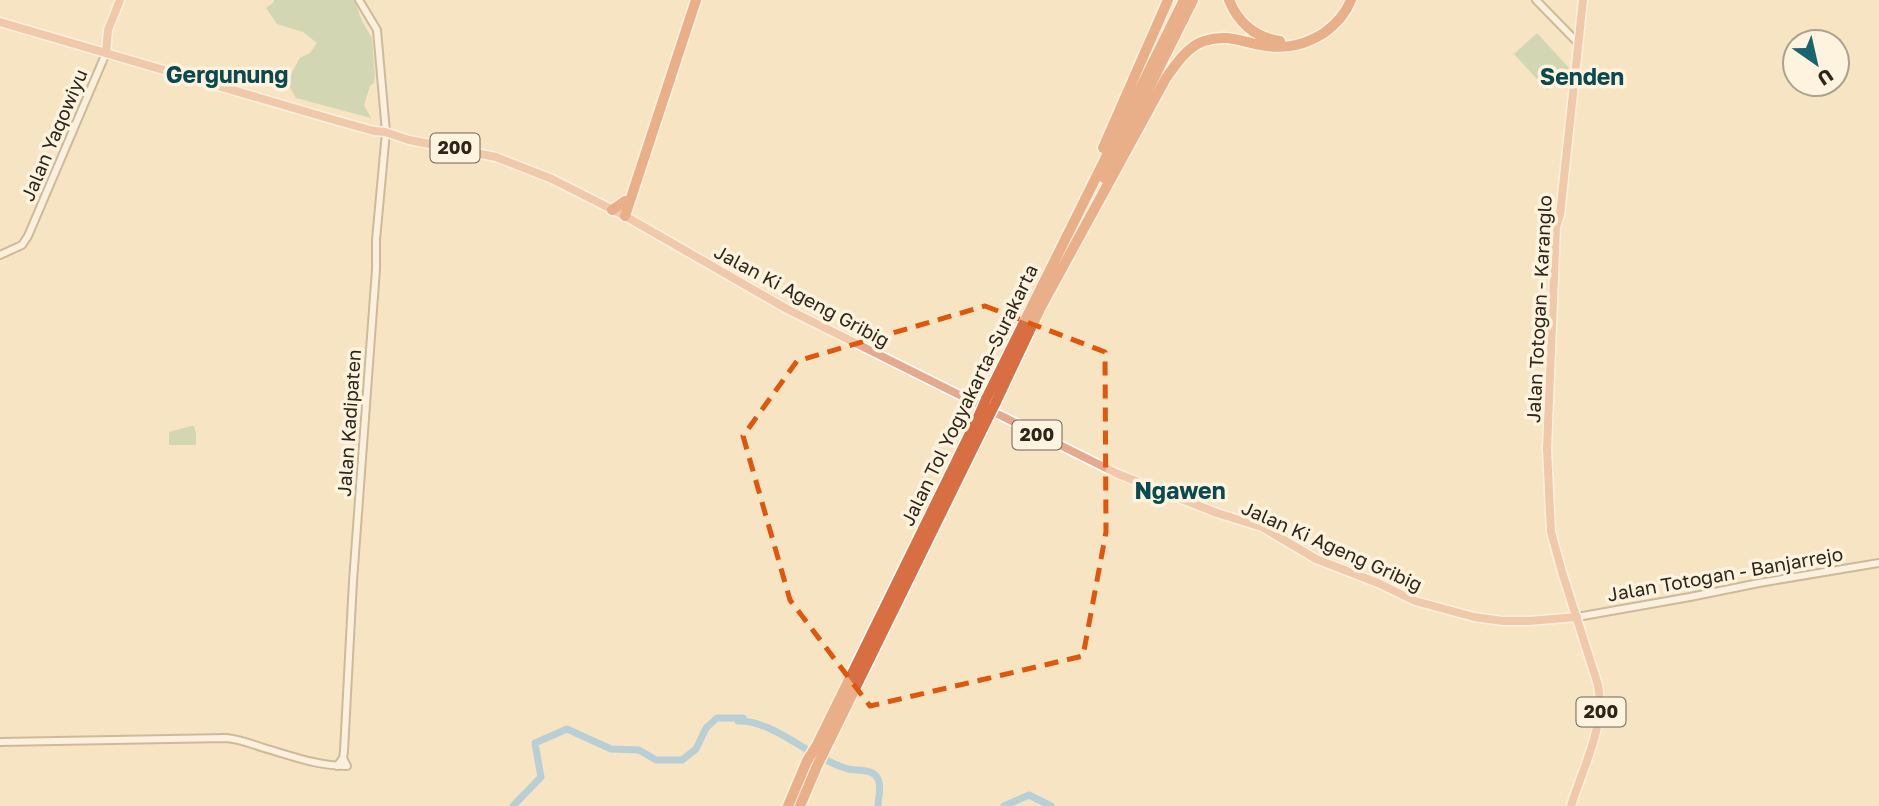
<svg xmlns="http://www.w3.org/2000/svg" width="1879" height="806" font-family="'Golos Text',sans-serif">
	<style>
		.green { fill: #a4c59d }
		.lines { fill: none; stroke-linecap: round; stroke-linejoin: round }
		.stream { stroke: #588bae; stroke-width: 2 }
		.river { stroke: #6ab6ed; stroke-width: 7 }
		.minor-casing { stroke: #998869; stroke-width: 10 }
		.major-casing { stroke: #fff; stroke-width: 11 }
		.highway-casing { stroke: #fff; stroke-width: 13 }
		.minor { stroke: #fff; stroke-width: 6 }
		.major { stroke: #e7a98e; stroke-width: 8 }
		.highway { stroke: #d76f42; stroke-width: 10 }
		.highway-bridge-casing { stroke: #fff; stroke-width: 13; stroke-linecap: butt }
		.highway-bridge { stroke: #d76f42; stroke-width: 10 }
		.marked { fill: none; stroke: #df560d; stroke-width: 5; stroke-dasharray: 14 9; stroke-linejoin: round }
		.labels { text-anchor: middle; stroke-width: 7; stroke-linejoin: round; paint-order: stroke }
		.shield { fill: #fef3de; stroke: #6c6455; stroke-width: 2 }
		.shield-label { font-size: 18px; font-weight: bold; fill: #2e261a }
		.street-label { font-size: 19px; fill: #2e261a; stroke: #fef3de }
		.quarter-label { font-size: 23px; font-weight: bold; fill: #09494f; stroke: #fef3de }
	</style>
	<rect width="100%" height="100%" fill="#f7e4c3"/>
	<path class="green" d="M274 0H354L362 21 372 38 375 77 374 83 370 86 364 105 371 118 296 98 287 82 300 58 310 53 317 43 303 32 277 24 266 8 274 2Z
		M1537 33 1570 69 1547 90 1514 54Z
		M191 426H194L196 434V445H169V432Z"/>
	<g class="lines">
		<path class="stream" d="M1852 564 1879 560
			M1736 584 1743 583"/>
		<path class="river" d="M738 721C769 720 801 749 828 761 834 764 841 767 848 769 857 771 873 768 878 779 882 786 878 798 878 806
			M513 806 541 777 535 743 567 729 611 749 639 750 656 760H682L696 749 706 728 717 718H743
			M1004 806 1029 795 1051 806"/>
		<defs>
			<path id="minor" d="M359 0 377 30 386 132
				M1536 0 1578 43
				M0 255 22 245 28 236 106 53
				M1577 617 1690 597 1759 583 1879 563
				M0 742 226 738C240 739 251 744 264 748 292 756 317 766 347 766L343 758
				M337 766 343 758 344 751 353 581 376 269V240L386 132"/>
			<path id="major" d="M0 22 338 121 374 131 385 132 409 140 496 157 552 179 625 216 787 309 1118 474 1217 513 1262 527 1316 559 1378 583 1415 601 1474 617 1503 621H1529L1577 617
				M106 53 108 30 120 0
				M1571 806C1583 766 1606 727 1598 685L1562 572 1551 532 1547 449 1556 227 1560 215 1583 0"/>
			<path id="highway" d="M1229 0C1238 23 1256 38 1280 41
				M1103 148 1168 0
				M1104 178 1193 0
				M612 210 625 201
				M625 216 696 0
				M1036 316 1166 78C1176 64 1187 47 1204 41 1229 33 1243 43 1267 46 1289 49 1306 44 1324 33 1335 25 1346 13 1351 0
				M986 399 1184 0
				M995 404 1039 311
				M788 806 807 761 817 745 980 413
				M800 806 817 766 989 416"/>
		</defs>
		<use href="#minor" class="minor-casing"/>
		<use href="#major" class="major-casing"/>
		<use href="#highway" class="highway-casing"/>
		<use href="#minor" class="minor"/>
		<use href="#major" class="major"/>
		<use href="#highway" class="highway"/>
		<defs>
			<path id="highway-bridge" d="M980 413 986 399
				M989 416 995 404"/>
		</defs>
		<use href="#highway-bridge" class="highway-bridge-casing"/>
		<use href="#highway-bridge" class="highway-bridge"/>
	</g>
	<path d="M0 0H1879V806H0ZM985 306 1105 352 1106 532 1083 656 870 706 790 600 743 436 797 361Z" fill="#f7e4c3" fill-opacity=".55" fill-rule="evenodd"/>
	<path class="marked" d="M985 306 1105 352 1106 532 1083 656 870 706 790 600 743 436 797 361Z"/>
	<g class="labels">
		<g class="shield">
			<rect x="430.5" y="133.5" width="49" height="29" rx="5"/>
			<rect x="1012.5" y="420.5" width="49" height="29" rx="5"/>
			<rect x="1576.5" y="697.5" width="49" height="29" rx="5"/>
		</g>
		<g class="shield-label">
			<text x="455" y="154">200</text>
			<text x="1037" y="441">200</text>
			<text x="1601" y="718">200</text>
		</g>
		<g class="street-label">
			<text transform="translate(54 135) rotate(-67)" y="7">Jalan Yaqowiyu</text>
			<text transform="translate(802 296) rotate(28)" y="7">Jalan Ki Ageng Gribig</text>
			<text transform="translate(1539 309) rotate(-87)" y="7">Jalan Totogan - Karanglo</text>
			<text transform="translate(969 395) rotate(-64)" y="7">Jalan Tol Yogyakarta–Surakarta</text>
			<text transform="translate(349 423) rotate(-86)" y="7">Jalan Kadipaten</text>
			<text transform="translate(1332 546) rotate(24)" y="7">Jalan Ki Ageng Gribig</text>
			<text transform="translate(1725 574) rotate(-10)" y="7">Jalan Totogan - Banjarrejo</text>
		</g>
		<g class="quarter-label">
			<text x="227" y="83">Gergunung</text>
			<text x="1582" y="85">Senden</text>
			<text x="1180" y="499">Ngawen</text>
		</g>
	</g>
	<g transform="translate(1816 63) rotate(146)"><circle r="33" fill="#fef3de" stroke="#aba190" stroke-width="2"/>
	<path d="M0-5L12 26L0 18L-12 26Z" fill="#18656d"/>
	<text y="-10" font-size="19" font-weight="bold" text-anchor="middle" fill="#2e261a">U</text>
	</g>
</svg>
